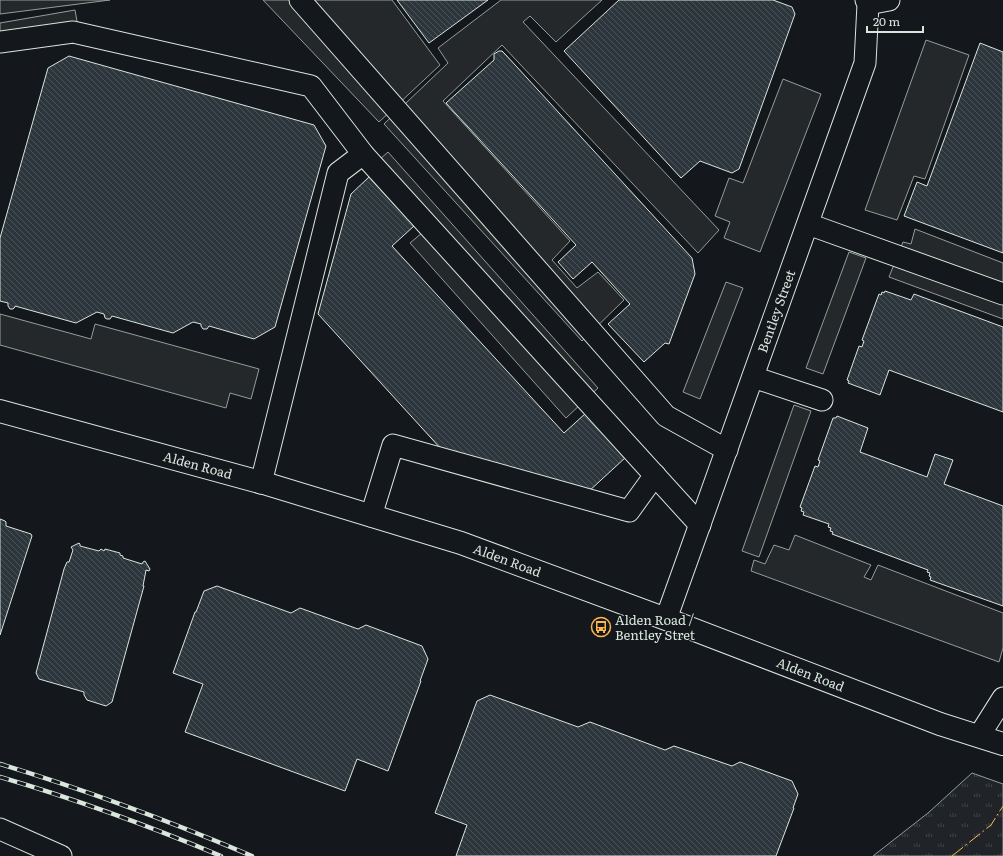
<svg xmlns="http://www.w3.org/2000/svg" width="1003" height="856" font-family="Literata,serif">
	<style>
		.grass { fill: url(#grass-tufts); stroke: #939e99 }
		.parking { fill: #24282b; stroke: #939e99 }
		.building { fill: url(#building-back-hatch); stroke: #d8e6dc }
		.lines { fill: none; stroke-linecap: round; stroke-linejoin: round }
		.minor-casing { stroke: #d8e6dc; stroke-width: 23 }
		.major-casing { stroke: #d8e6dc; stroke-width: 24 }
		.minor { stroke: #14181c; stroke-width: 21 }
		.major { stroke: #14181c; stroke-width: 22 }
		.rail-casing { stroke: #d8e6dc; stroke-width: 4.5 }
		.rail { stroke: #14181c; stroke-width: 3; stroke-dasharray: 9; stroke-linecap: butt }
		.power { stroke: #ffb74d; stroke-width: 1; stroke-dasharray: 14 3 2 3; stroke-linecap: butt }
		.labels { text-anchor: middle; stroke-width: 3; stroke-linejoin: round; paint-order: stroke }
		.street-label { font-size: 13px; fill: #d8e6dc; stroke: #14181c }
		.poi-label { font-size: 13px; fill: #d8e6dc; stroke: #14181c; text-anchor: start }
	</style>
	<defs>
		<pattern id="grass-tufts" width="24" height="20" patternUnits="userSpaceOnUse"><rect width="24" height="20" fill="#202428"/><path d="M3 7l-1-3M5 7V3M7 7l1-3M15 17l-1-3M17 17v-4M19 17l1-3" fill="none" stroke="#404447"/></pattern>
		<pattern id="building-back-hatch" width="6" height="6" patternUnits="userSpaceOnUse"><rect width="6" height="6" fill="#2c363c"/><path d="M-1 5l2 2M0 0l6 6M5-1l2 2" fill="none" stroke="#4a5358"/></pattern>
	</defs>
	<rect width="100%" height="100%" fill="#14181c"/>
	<path class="grass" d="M972 773 1003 784V856H873L928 813Z"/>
	<path class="parking" d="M0 0H110L0 14Z
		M263 0H392L440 65 379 122Z
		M501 0H602L556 42 530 16 523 22 719 230 698 253 502 45 443 101 570 241 552 260 577 288 598 272 624 300 582 341 384 124 448 63 438 48Z
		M75 10 78 27 0 41V23Z
		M926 40 969 55 925 179 914 176 897 220 865 210Z
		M783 79 821 94 760 252 724 238 730 222 715 216 729 178 743 183Z
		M388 152 598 388 566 418 410 243 428 228 372 166Z
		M915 229 1003 263V319L889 277 903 242 911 244Z
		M849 252 866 258 823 374 806 368Z
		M726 282 743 288 700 399 683 392Z
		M0 314 91 339 95 324 259 369 251 399 230 393 226 408 0 345Z
		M794 405 811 411 759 557 742 551Z
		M795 535 871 565 864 577 871 580 878 565 1003 613V648L999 662 751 571 754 560 765 564 774 545 789 550Z"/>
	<path class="building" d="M397 0H488L429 43Z
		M619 0H773L792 7 795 14 739 169 732 173 700 161 681 178 564 51Z
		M980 43 1003 52V253L904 216 917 182 927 186Z
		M499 51H502L505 54 692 258 695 274 669 344 665 343 644 362 608 324 630 304 592 262 573 279 558 262 576 245 446 103 494 60V54Z
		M69 56 314 125 326 146 275 327 254 339 209 326 207 329H203L201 326V324L193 322 173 333 112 316 110 319H107L105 318 104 314 97 312 76 323 15 306V307L13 309H10L8 306V303L0 301V238L48 68Z
		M369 177 414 226 392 246 564 433 586 413 626 457 588 492 442 450 318 314 351 194Z
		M885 291 911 300 914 294 1003 327V412L889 370 880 395 848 383 849 381 847 380 859 346 862 347 864 341 862 340 879 294 881 295 882 292 884 293Z
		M837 416 868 428 860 452 927 477 935 454 953 460 944 484 1003 506V606L930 580 931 577 929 576 930 573 927 572 928 570 832 534 833 532 830 531 831 528 828 527 829 524 803 515 804 512 801 511 802 508 800 507 815 466 818 467 820 461 818 460 833 418H836Z
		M0 519 5 521 6 522V526L31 534 32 536 0 635Z
		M79 543 80 544V546L99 551 101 549 104 551 105 549 120 553V555L123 556V558L142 564 143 562 145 561 150 569 149 571 146 570 143 586H144L112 702 106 706 87 700 84 695V692L39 679 36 673 64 569 67 562H69L73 550 71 547Z
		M217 586 291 613 300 608 358 629 366 625 422 646 428 659 420 681H421L388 771 357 759 345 791 185 732 203 684 173 673 195 612H196L204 591Z
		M490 695 578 727 590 722 665 750 674 746 732 766 740 762 792 781 798 794 793 808H794L776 856H456L467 825 435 813 477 701Z"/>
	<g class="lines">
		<defs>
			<g id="minor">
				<path d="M300 0 666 416 727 450"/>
				<path d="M868 4 889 0"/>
				<path d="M0 42 73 32 311 86 363 154"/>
				<path d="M808 224 1003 294"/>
				<path d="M753 377 822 400"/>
				<path d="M261 483 338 173 363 154 700 525"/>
				<path d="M371 516 393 445 629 511 655 475"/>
				<path id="s1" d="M666 619 865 63 868 4 866 0"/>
				<path d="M979 736 1003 698"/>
				<path d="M0 829 61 856"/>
			</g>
			<g id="major">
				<path id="s2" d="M0 411 267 484 461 543 666 619 940 724 1003 744"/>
			</g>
		</defs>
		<use href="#minor" class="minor-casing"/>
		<use href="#major" class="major-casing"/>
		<use href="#minor" class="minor"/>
		<use href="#major" class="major"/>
		<defs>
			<path id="rail" d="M0 764C86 790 169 821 252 856
				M0 777C75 799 149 826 221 856"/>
		</defs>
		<use href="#rail" class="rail-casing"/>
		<use href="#rail" class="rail"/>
		<path class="power" d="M952 856 991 825 1003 806"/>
	</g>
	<defs>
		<symbol id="bus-ring" viewBox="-11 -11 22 22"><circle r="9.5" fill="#14181c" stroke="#ffb74d" stroke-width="1.5"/><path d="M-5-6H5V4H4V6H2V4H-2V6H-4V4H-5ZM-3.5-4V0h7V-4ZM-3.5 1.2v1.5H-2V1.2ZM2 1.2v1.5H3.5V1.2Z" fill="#ffb74d"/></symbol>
	</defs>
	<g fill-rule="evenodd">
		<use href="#bus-ring" x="590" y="616" width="22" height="22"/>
	</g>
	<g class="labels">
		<g class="street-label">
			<text dy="5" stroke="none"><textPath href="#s1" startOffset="327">Bentley Street</textPath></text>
			<text dy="5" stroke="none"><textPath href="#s2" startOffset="205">Alden Road</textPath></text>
			<text dy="5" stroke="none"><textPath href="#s2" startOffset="529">Alden Road</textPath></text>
			<text dy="5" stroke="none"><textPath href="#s2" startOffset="853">Alden Road</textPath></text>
		</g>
		<g class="poi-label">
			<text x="615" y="625">Alden Road /<tspan x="615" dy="15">Bentley Stret</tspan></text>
		</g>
	</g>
	<path d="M867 26v6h56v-6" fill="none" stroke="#d8e6dc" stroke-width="2"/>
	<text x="873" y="26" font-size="12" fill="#d8e6dc" stroke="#14181c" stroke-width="3" paint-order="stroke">20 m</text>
</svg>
